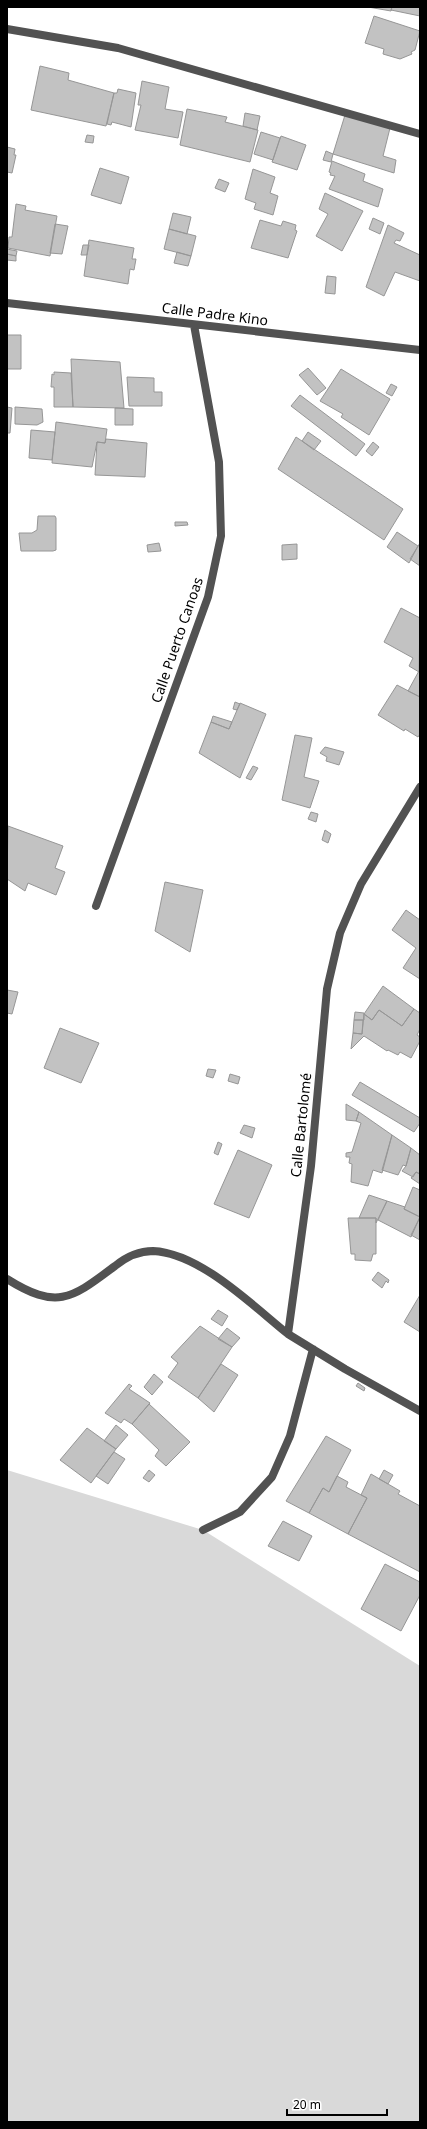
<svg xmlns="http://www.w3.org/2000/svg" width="427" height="2129" font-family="'Noto Sans',sans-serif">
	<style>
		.green { fill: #d9d9d9 }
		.building { fill: #c2c2c2; stroke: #969696 }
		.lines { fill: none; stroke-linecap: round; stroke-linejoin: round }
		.minor { stroke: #525252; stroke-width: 8 }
		.labels { text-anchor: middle; stroke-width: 3.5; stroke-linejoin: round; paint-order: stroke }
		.street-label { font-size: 14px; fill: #000; stroke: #fff }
	</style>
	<rect width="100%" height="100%" fill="#fff"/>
	<path class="green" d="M7 1470 203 1530 420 1666V2122H7Z"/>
	<path class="building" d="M368 7H392L391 11Z
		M392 7H420V16L391 10Z
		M374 16 420 31 415 50 411 52 412 54 400 59 383 54 384 49 365 43Z
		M40 66 69 73 68 80 114 93 106 126 31 110Z
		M142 81 169 87 165 109 183 112 178 138 135 130 141 105H138Z
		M118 89 136 93 131 127 112 122 111 125 107 124 114 93H117Z
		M187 109 227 117 225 122 258 130 250 162 180 145Z
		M245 113 260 116 257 130 243 126Z
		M345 115 390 128 383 156 396 160 394 173 333 154Z
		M261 132 280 138 273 160 254 154Z
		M87 135 94 136 93 143 85 142Z
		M281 136 306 145 297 170 272 162Z
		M7 147 15 149 14 155H16L12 173 7 172Z
		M326 151 333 154 331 162 323 160Z
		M332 161 365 174 363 181 383 189 378 207 329 189 335 176 330 175 331 173 329 172Z
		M100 168 129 177 121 204 91 195Z
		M253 169 275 177 270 193 278 196 273 215 254 209 256 203 245 199Z
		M219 179 229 183 225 192 215 188Z
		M325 193 363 211 342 251 316 236 328 214 319 209Z
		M16 204 26 206 25 210 57 216 50 256 8 248 9 237H12Z
		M173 213 191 217 187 234 169 229Z
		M373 218 384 223 380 234 369 229Z
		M260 220 281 226 283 221 296 225 295 230 297 231 288 258 251 248Z
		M55 224 68 226 62 254 50 253Z
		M388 225 404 233 400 241 396 240 394 243 420 255V281L395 272 384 296 366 287Z
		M169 229 196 236 191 256 164 249Z
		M89 240 134 248 132 259H136L134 270 130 269 128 284 84 276Z
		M83 245H89L87 255H81Z
		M7 249 17 251 16 256 7 254Z
		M177 252 191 256 188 266 174 263Z
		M7 254 16 256V261L7 260Z
		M327 276 336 277 335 294 325 293Z
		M7 335H21V369H7Z
		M71 359 120 362 124 408 73 407Z
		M308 368 326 388 317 395 299 375Z
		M341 369 390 399 369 435 341 417 343 414 320 401Z
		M54 372 71 373 73 407H54V387H51L52 374 54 375Z
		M127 377 154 378V392H162V406H129Z
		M391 384 397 387 392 396 386 393Z
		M300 395 365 444 356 456 291 406Z
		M7 407 12 408 10 433H7Z
		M15 407 42 409 43 422 37 425 15 424Z
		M115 408 133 409V425H115Z
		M56 422 107 429 105 443 97 442 92 467 52 463Z
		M31 430 55 432 52 460 29 458Z
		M308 432 321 441 314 450 302 441Z
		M296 437 403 509 384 540 278 469Z
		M106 439 147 443 145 477 95 475 97 442 105 443Z
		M373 442 379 447 372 456 366 451Z
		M38 516H55L56 518V550L53 551H21L19 533H32L37 530Z
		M175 522H187L188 525 175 526Z
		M397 532 418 546 409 563 387 547Z
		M159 543 161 551 148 552 147 545Z
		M420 543V566L410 559Z
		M297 544V559L282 560V545Z
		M401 608 420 618 419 672 409 666 413 658 384 642Z
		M420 669V697L408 691Z
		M397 685 420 697V734L418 737 405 729 404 731 378 715Z
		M235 702 240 704 237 710 233 709Z
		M240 703 266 714 240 778 199 753 211 722 229 729Z
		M213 716 232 722 229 729 211 722Z
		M295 735 312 738 304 777 319 781 310 808 282 800Z
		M325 747 344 752 339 765 326 761 327 757 320 753Z
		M253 766 258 768 251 780 246 778Z
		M311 812 318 814 316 822 308 819Z
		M8 826 63 846 55 868 65 872 56 895 28 883 25 891 7 879Z
		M325 830 331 834 328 843 322 840Z
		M165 882 203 890 190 952 155 931Z
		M406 910 420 920V979L403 968 416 948 392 930Z
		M383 986 414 1009 402 1026 379 1010 372 1020 364 1014Z
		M7 990 18 992 12 1014 7 1013Z
		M414 1009 420 1013V1029L417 1035 420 1037V1041L411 1058 400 1052 398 1055 388 1050 387 1051 364 1036 351 1049 353 1033 362 1034 364 1014 372 1020 379 1010 402 1026Z
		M355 1012 364 1013V1020H354Z
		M354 1020H363L362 1034 353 1033Z
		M60 1028 99 1043 81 1083 44 1068Z
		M208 1069 216 1070 213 1078 206 1076Z
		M230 1074 240 1077 238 1084 228 1081Z
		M360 1082 420 1118V1123L414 1132 352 1095Z
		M346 1104 359 1112 356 1121 346 1120Z
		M359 1112 392 1135 382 1173 373 1170 368 1186 351 1182 352 1164 349 1163 350 1157H346V1153L352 1152 361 1123 356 1121Z
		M244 1125 255 1128 252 1138 240 1133Z
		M392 1135 411 1148 406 1166 403 1165 398 1175 382 1170Z
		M218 1142 222 1144 218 1155 214 1153Z
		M411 1148 420 1155V1174L416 1172 413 1177 402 1171 406 1166Z
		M238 1150 272 1165 249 1218 214 1204Z
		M416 1172 420 1174V1184L411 1178Z
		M413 1187 420 1190V1240L411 1235 420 1217 404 1209Z
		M369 1195 387 1201 376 1223V1218H359Z
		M387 1201 405 1207 404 1209 420 1217 411 1237 378 1220Z
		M348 1218H376V1254H373L371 1261 355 1260V1254H351Z
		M378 1272 389 1280 388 1283 386 1281 382 1288 372 1280Z
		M420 1295V1332L404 1322Z
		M218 1310 228 1316 222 1326 211 1319Z
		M200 1326 232 1347 198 1398 168 1377 178 1363 171 1357Z
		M227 1328 240 1338 232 1347 218 1339Z
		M221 1364 238 1375 214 1412 198 1398Z
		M154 1374 163 1382 152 1395 144 1387Z
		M358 1383 365 1388 364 1391 356 1386Z
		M129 1384 132 1386 129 1389 150 1403 132 1424 124 1419 121 1423 105 1413Z
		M149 1404 190 1442 166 1466 155 1456 159 1450 132 1424Z
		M116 1425 128 1435 116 1449 104 1441Z
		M87 1428 116 1449 91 1483 60 1460Z
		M326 1436 351 1450 329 1492 323 1488 309 1513 286 1501Z
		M114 1452 125 1459 108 1484 96 1476Z
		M149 1470 155 1475 149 1482 143 1478Z
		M384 1470 393 1475 388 1484 379 1479Z
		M371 1474 400 1491 398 1494 420 1506V1572L348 1534 367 1498 361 1495Z
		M337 1476 348 1482 346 1487 367 1498 348 1534 309 1513 323 1488 329 1492Z
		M283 1521 312 1536 299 1561 268 1546Z
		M385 1564 420 1582V1595L401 1631 361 1609Z"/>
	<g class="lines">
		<path class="minor" d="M7 29 118 48 420 134
			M7 303 420 350
			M420 787 361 884 340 933 327 989 311 1166 288 1334 345 1369 420 1411
			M96 906 208 597 221 536 219 462 194 325
			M7 1279C58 1311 72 1298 115 1266 126 1257 138 1251 153 1251 200 1253 253 1306 288 1334
			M203 1530 240 1512 272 1477 290 1436 313 1349"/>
	</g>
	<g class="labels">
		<g class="street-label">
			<text transform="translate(215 314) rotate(7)" y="5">Calle Padre Kino</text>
			<text transform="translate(177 640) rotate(-71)" y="5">Calle Puerto Canoas</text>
			<text transform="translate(301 1125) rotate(-84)" y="5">Calle Bartolomé</text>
		</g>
	</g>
	<rect width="427" height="2129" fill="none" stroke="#000000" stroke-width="16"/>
	<path d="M287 2109v6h100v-6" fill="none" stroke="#000000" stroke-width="2"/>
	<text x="293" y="2109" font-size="12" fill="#000000" stroke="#ffffff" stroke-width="3" paint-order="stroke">20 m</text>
</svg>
